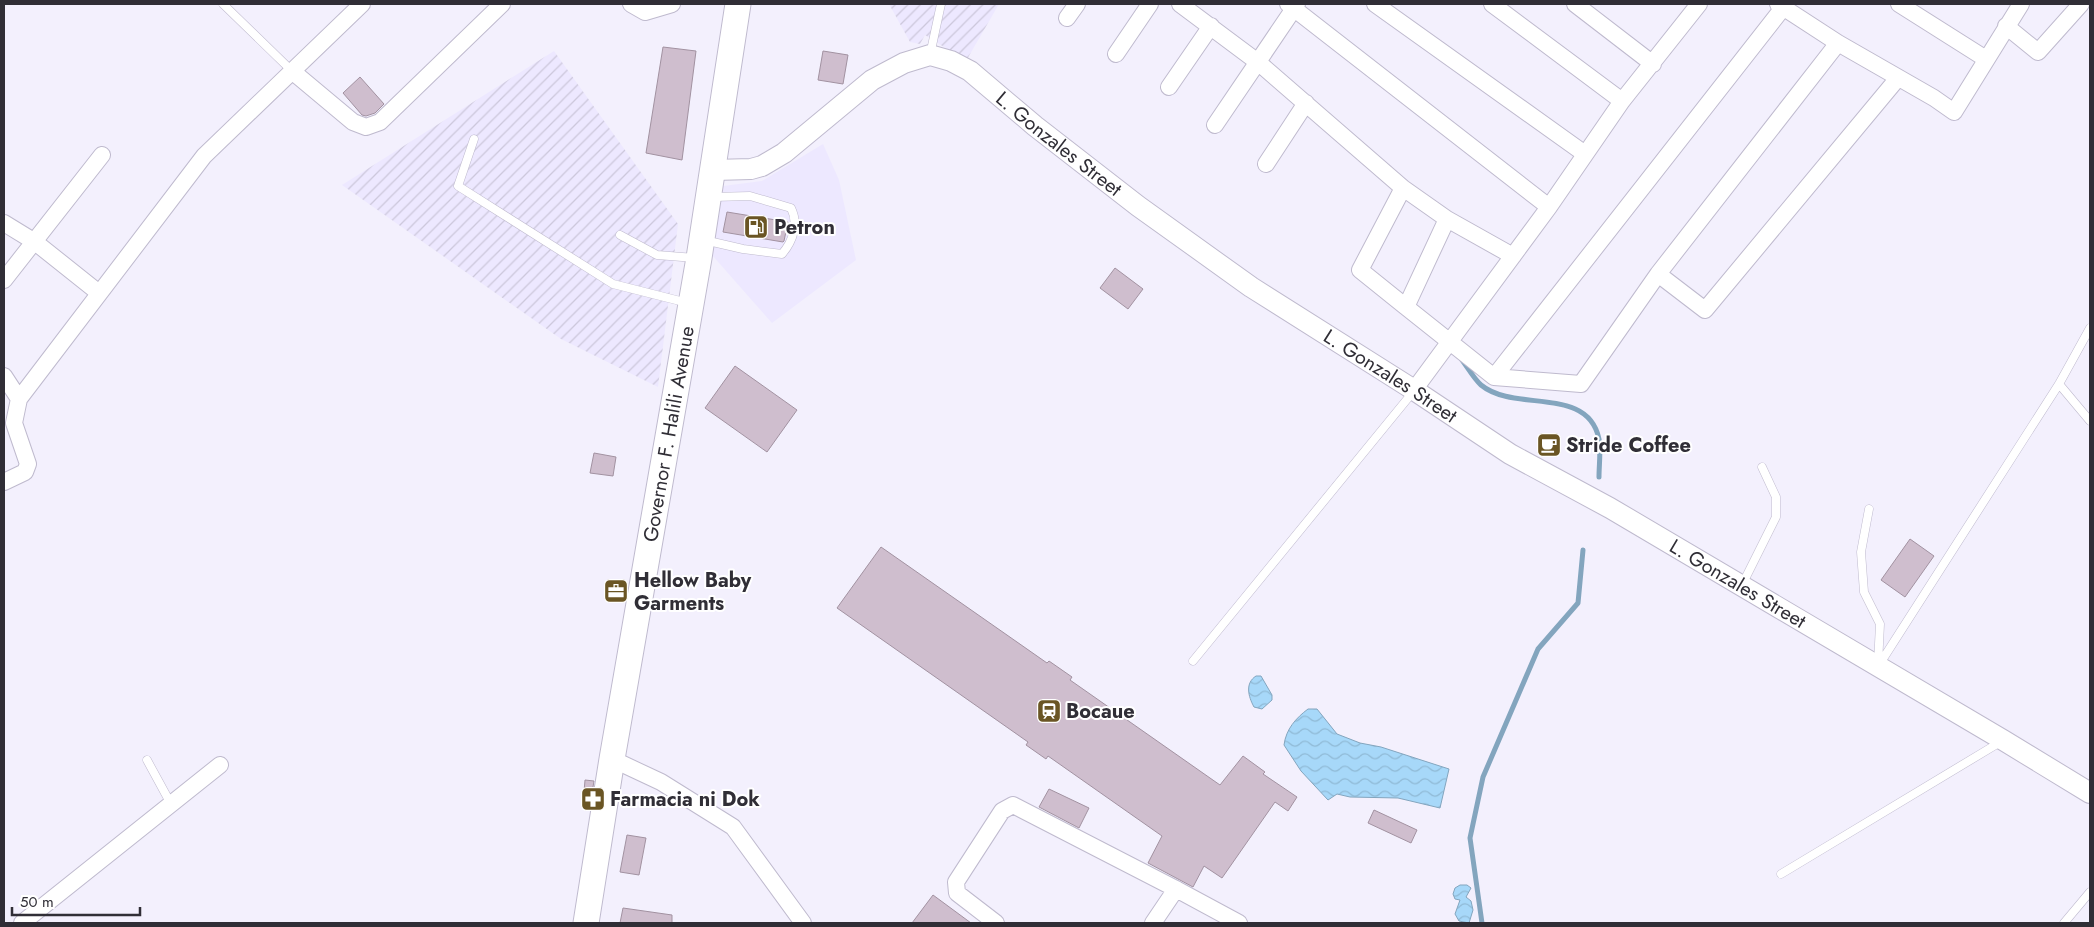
<svg xmlns="http://www.w3.org/2000/svg" width="2094" height="927" font-family="Jost,sans-serif">
	<style>
		.built { fill: #ede8ff }
		.industrial { fill: url(#industrial-furrows) }
		.water { fill: url(#water-waves); stroke: #83a5be }
		.lines { fill: none; stroke-linecap: round; stroke-linejoin: round }
		.stream { stroke: #83a5be; stroke-width: 5 }
		.building { fill: #cfbece; stroke: #a292a1 }
		.service-casing { stroke: #bfbace; stroke-width: 9 }
		.minor-casing { stroke: #bfbace; stroke-width: 18 }
		.tertiary-casing { stroke: #bfbace; stroke-width: 22 }
		.primary-casing { stroke: #bfbace; stroke-width: 27 }
		.service { stroke: #fff; stroke-width: 8 }
		.minor { stroke: #fff; stroke-width: 16 }
		.tertiary { stroke: #fff; stroke-width: 20 }
		.primary { stroke: #fff; stroke-width: 25 }
		.labels { text-anchor: middle; stroke-width: 4; stroke-linejoin: round; paint-order: stroke }
		.street-label { font-size: 20px; fill: #302e36; stroke: #fff }
		.poi-label { font-size: 20px; font-weight: bold; fill: #302e36; stroke: #fff; text-anchor: start }
	</style>
	<defs>
		<pattern id="industrial-furrows" width="10" height="10" patternUnits="userSpaceOnUse" patternTransform="scale(1.25)"><rect width="10" height="10" fill="#ede8ff"/><path d="M-1 1l2-2M0 10L10 0M9 11l2-2" fill="none" stroke="#ccc7db"/></pattern>
		<pattern id="water-waves" width="16" height="10" patternUnits="userSpaceOnUse" patternTransform="scale(1.25)"><rect width="16" height="10" fill="#a7d8f9"/><path d="M0 5q4-4 8 0t8 0" fill="none" stroke="#90bad6"/></pattern>
	</defs>
	<rect width="100%" height="100%" fill="#f3f0fd"/>
	<path class="built" d="M823 144 839 180 856 260 772 323 712 255 723 186 762 181Z"/>
	<path class="industrial" d="M889 4H999L966 61 925 35 920 44 910 42Z
		M554 51 678 224 658 387 561 339 342 185Z"/>
	<path class="water" d="M1256 676H1261L1272 695V700L1262 709 1254 707C1248 696 1245 683 1256 676Z
		M1308 709H1317L1337 734 1360 743 1381 747 1449 769 1440 808 1398 798 1350 797 1337 794 1328 800 1301 771 1284 745C1286 729 1296 718 1308 709Z
		M1460 885H1467L1471 888 1466 897 1471 901 1473 910 1469 923 1459 921 1455 914 1460 900 1455 899 1453 894 1455 888Z"/>
	<g class="lines">
		<path class="stream" d="M1462 360C1468 368 1474 379 1481 385 1515 413 1588 385 1599 439 1601 451 1599 465 1599 477
			M1482 923 1470 838 1483 777 1538 649 1578 603 1583 550"/>
	</g>
	<path class="building" d="M663 47 696 51 682 160 646 153Z
		M823 51 848 55 843 84 818 80Z
		M360 77 384 104 375 113 366 116 362 115 343 93Z
		M727 212 788 222 784 241 783 242 723 232Z
		M1115 268 1143 289 1128 309 1100 288Z
		M735 366 797 410 767 452 705 408Z
		M594 453 616 457 613 476 590 473Z
		M1910 539 1934 556 1905 597 1881 580Z
		M881 547 1047 663 1049 661 1072 677 1070 680 1220 785 1243 756 1265 772 1263 774 1297 797 1288 811 1275 802 1222 878 1204 866 1193 887 1148 863 1162 836 1048 756 1046 759 1026 745 1028 742 837 608Z
		M585 780 594 781 590 805 583 804Z
		M1049 789 1089 808 1079 828 1039 807Z
		M1374 810 1417 830 1411 843 1368 823Z
		M627 835 646 838 639 875 620 872Z
		M933 895 971 923H912Z
		M623 908 672 915V923H620Z"/>
	<g class="lines">
		<defs>
			<path id="service" d="M223 4 292 71
				M930 55 941 4
				M474 139 458 186 613 284 688 303
				M620 235 657 255 695 258
				M704 240 743 249 782 254C793 241 799 224 791 208L750 196 713 197
				M2059 384 2090 421
				M1869 509 1861 552 1864 592 1880 624 1878 664
				M1742 585 1776 517V497L1762 467
				M1193 661 1413 392
				M1879 665 2059 384 2090 328
				M147 760 171 804
				M1781 874 2002 741
				M2064 923 2090 892"/>
			<path id="minor" d="M631 4 645 12 672 4
				M1180 4 1259 63 1403 188 1447 219 1513 256
				M1288 4 1549 207
				M1375 4 1585 154
				M1492 4 1622 101
				M1575 4 1653 64
				M1778 4 1838 43 1934 98 1954 112 2021 4
				M1899 4 1986 59
				M1067 18 1077 4
				M2006 26 2038 52 2081 4
				M1116 54 1150 4
				M292 71 353 122 366 127 380 122 502 4
				M1169 87 1211 26
				M1215 125 1297 4
				M1266 164 1306 103
				M1403 188 1360 270 1406 307 1447 219
				M4 223 35 242 99 293
				M1658 274 1705 310 1898 78
				M4 280 102 155
				M1406 307 1494 377 1581 384 1658 274 1838 43
				M4 376 19 399
				M1494 377 1786 4
				M1414 390 1549 207 1622 101 1699 4
				M4 482 25 472 28 464 14 423 19 399 204 156 362 4
				M612 759 661 782 733 827 803 923
				M22 923 220 765
				M996 923 957 893 956 882 1002 811 1013 805 1176 889 1239 923
				M1153 923 1176 889"/>
			<g id="tertiary">
				<path id="s1" d="M714 170 751 169 762 166 784 153 872 80 904 63 930 55 951 61 970 71 1035 126 1138 206 1251 287 1414 390 1510 454 1610 508 2003 740 2090 793"/>
			</g>
			<g id="primary">
				<path id="s2" d="M586 923 612 759 699 258 738 4"/>
			</g>
		</defs>
		<use href="#service" class="service-casing"/>
		<use href="#minor" class="minor-casing"/>
		<use href="#tertiary" class="tertiary-casing"/>
		<use href="#primary" class="primary-casing"/>
		<use href="#service" class="service"/>
		<use href="#minor" class="minor"/>
		<use href="#tertiary" class="tertiary"/>
		<use href="#primary" class="primary"/>
	</g>
	<defs>
		<symbol id="fuel-square" viewBox="-11 -11 22 22"><rect x="-9" y="-9" width="18" height="18" rx="4" fill="#6a5524" stroke="#fff"/><path d="M-5.5-6h7V0h2V4h1.3V-2.5L3-4.5l.8-.8L6-3V5H2.5V1h-1V6h-7ZM-4.2-4.7v3.2H.2V-4.7Z" fill="#fff"/></symbol>
		<symbol id="cafe-square" viewBox="-11 -11 22 22"><rect x="-9" y="-9" width="18" height="18" rx="4" fill="#6a5524" stroke="#fff"/><path d="M-5.5-4.5H6V0H3Q3 3.5 0 3.5H-2.5Q-5.5 3.5-5.5 0ZM3-3.2v2h1.7v-2ZM-6 4.5H4V6H-6Z" fill="#fff"/></symbol>
		<symbol id="office-square" viewBox="-11 -11 22 22"><rect x="-9" y="-9" width="18" height="18" rx="4" fill="#6a5524" stroke="#fff"/><path d="M-6-3h4V-5.5h4V-3h4V5H-6ZM-1-4.5V-3h2v-1.5ZM-6 0V1H6V0Z" fill="#fff"/></symbol>
		<symbol id="station-square" viewBox="-11 -11 22 22"><rect x="-9" y="-9" width="18" height="18" rx="4" fill="#6a5524" stroke="#fff"/><path d="M-3-6H3Q5-6 5-4V2Q5 4 3 4L4.5 6H3L1.5 4h-3L-3 6H-4.5L-3 4Q-5 4-5 2V-4Q-5-6-3-6ZM-3.5-4v3h7v-3ZM-3.5 1v1.5H-2V1ZM2 1v1.5H3.5V1Z" fill="#fff"/></symbol>
		<symbol id="pharmacy-square" viewBox="-11 -11 22 22"><rect x="-9" y="-9" width="18" height="18" rx="4" fill="#6a5524" stroke="#fff"/><path d="M-2-6h4v4h4v4h-4v4h-4v-4h-4v-4h4Z" fill="#fff"/></symbol>
	</defs>
	<g fill-rule="evenodd">
		<use href="#fuel-square" x="742" y="213" width="28" height="28"/>
		<use href="#cafe-square" x="1535" y="431" width="28" height="28"/>
		<use href="#office-square" x="602" y="577" width="28" height="28"/>
		<use href="#station-square" x="1035" y="697" width="28" height="28"/>
		<use href="#pharmacy-square" x="579" y="785" width="28" height="28"/>
	</g>
	<g class="labels">
		<g class="street-label">
			<text dy="7" stroke="none"><textPath href="#s1" startOffset="410">L. Gonzales Street</textPath></text>
			<text dy="7" stroke="none"><textPath href="#s1" startOffset="815">L. Gonzales Street</textPath></text>
			<text dy="7" stroke="none"><textPath href="#s2" startOffset="496">Governor F. Halili Avenue</textPath></text>
			<text dy="7" stroke="none"><textPath href="#s1" startOffset="1220">L. Gonzales Street</textPath></text>
		</g>
		<g class="poi-label">
			<text x="774" y="234">Petron</text>
			<text x="1566" y="452">Stride Coffee</text>
			<text x="634" y="587">Hellow Baby<tspan x="634" dy="23">Garments</tspan></text>
			<text x="1066" y="718">Bocaue</text>
			<text x="610" y="806">Farmacia ni Dok</text>
		</g>
	</g>
	<rect width="2094" height="927" fill="none" stroke="#302e36" stroke-width="10"/>
	<path d="M12 907v8h128v-8" fill="none" stroke="#302e36" stroke-width="2.5"/>
	<text x="20" y="907" font-size="15" fill="#302e36" stroke="#ffffff" stroke-width="4" paint-order="stroke">50 m</text>
</svg>
